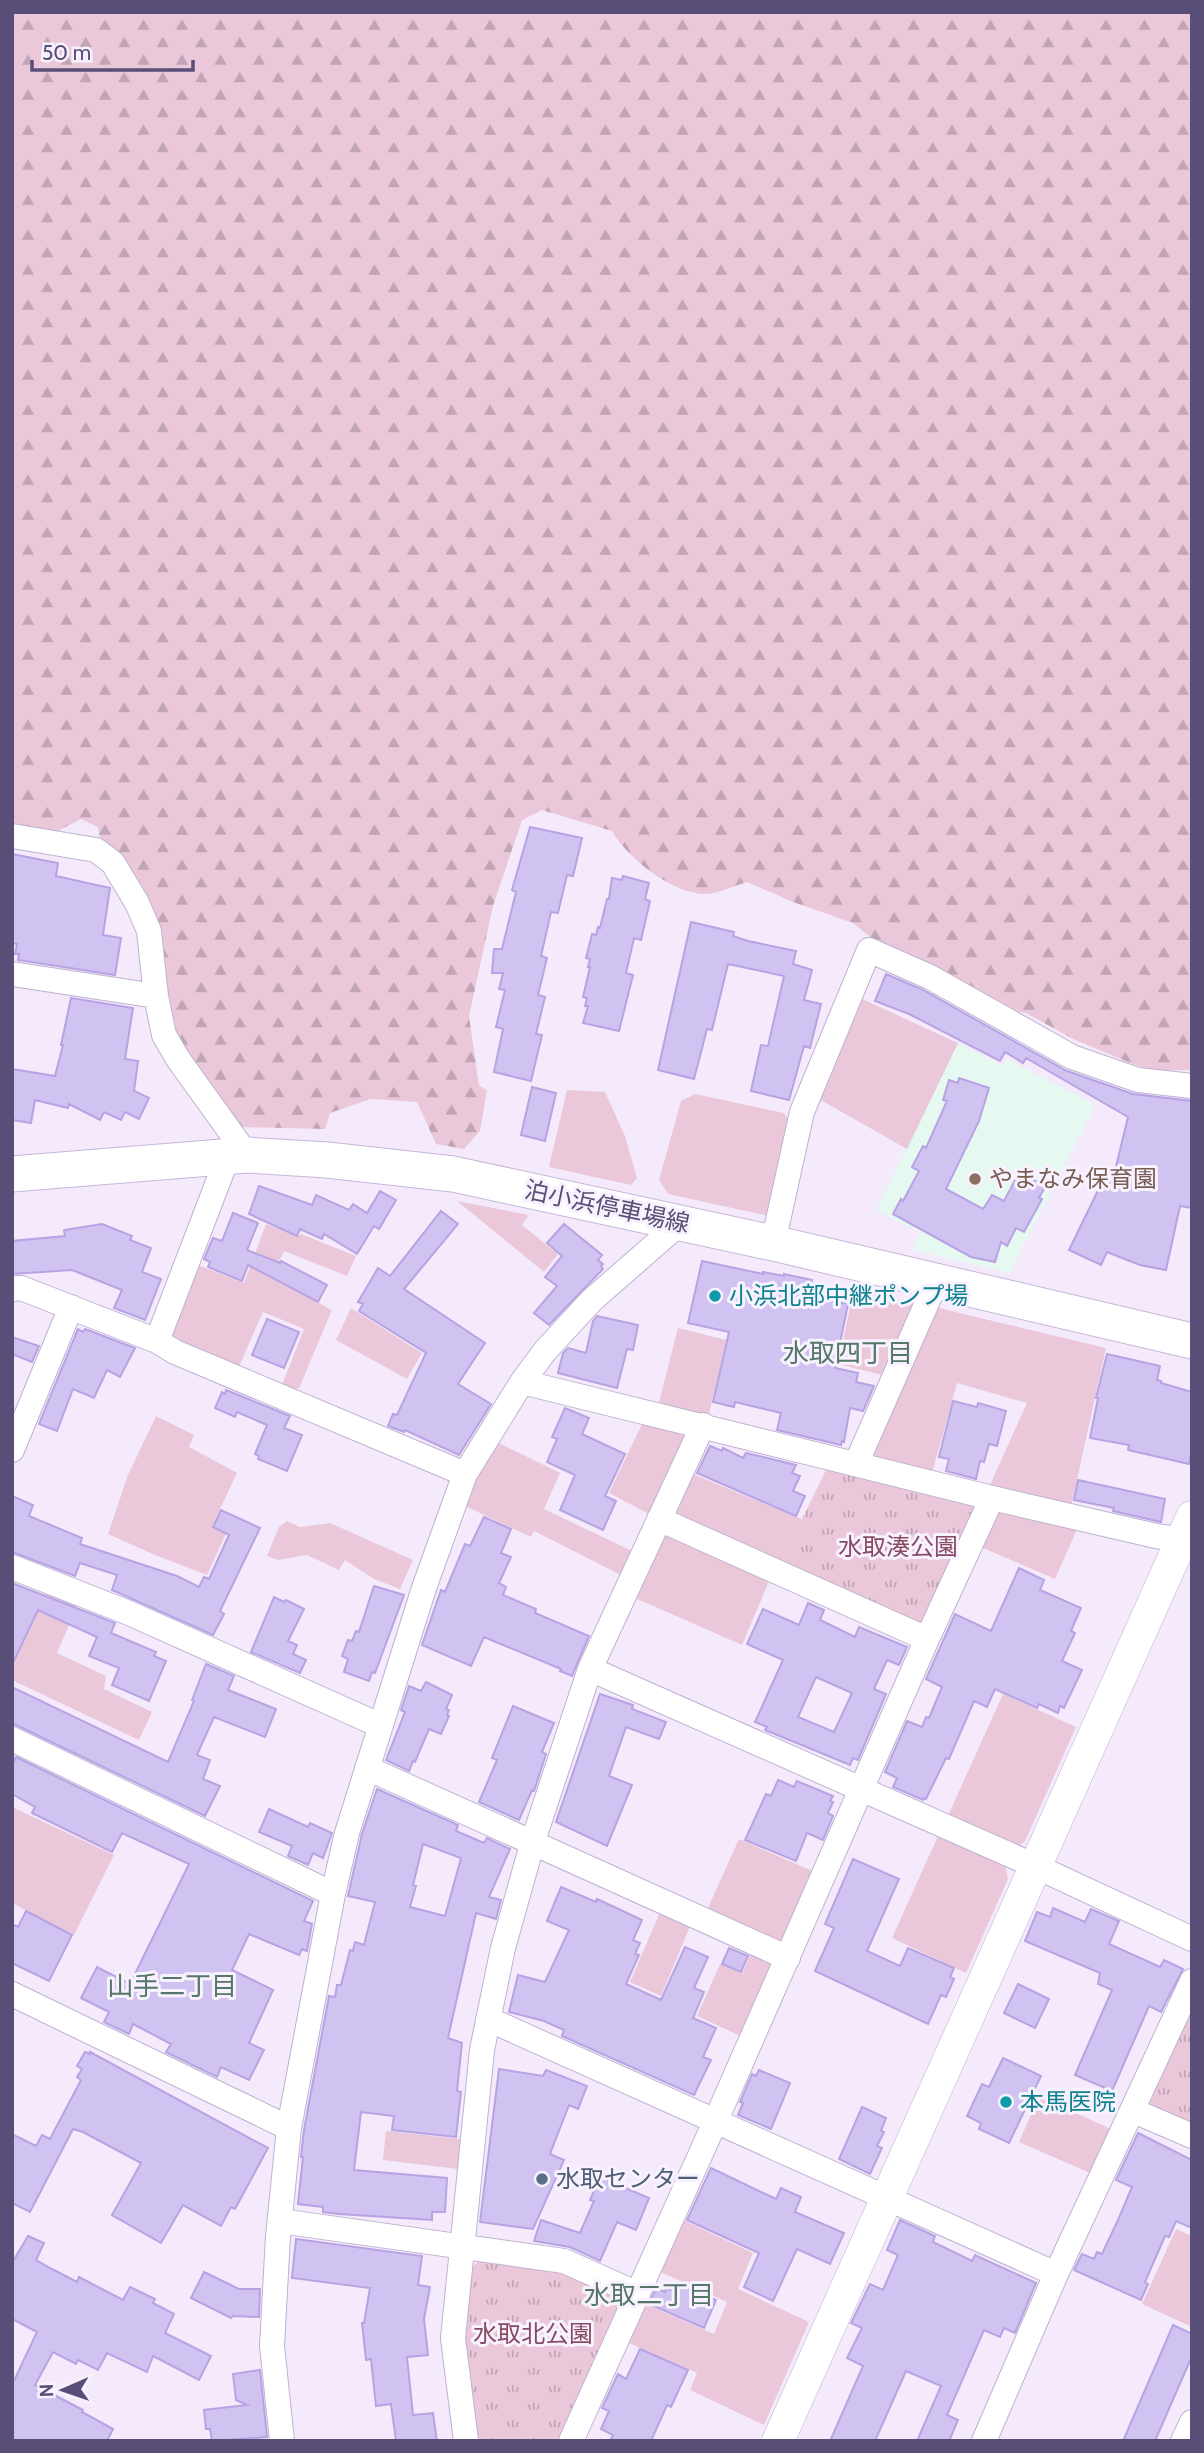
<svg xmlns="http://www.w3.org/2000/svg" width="1204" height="2453" font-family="Cabin,'Noto Sans JP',sans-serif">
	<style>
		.education { fill: #e6f9f1 }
		.grass { fill: #eac8d9 }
		.forest { fill: url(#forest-firs) }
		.park { fill: url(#park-tufts) }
		.building { fill: #d1c3f1; stroke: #b7a3e3; stroke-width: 2; fill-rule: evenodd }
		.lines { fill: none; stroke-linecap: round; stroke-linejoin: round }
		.minor-casing { stroke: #bdb2d1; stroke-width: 26 }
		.tertiary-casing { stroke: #bdb2d1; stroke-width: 33 }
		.secondary-casing { stroke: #c4b7da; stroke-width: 37 }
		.minor { stroke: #fff; stroke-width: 24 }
		.tertiary { stroke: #fff; stroke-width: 32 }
		.secondary { stroke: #fff; stroke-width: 35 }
		.education-dot { fill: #8d6e63; stroke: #f8f1fe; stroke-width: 2.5 }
		.culture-dot { fill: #0f9aa8; stroke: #f8f1fe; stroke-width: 2.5 }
		.service-dot { fill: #5c6f8a; stroke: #f8f1fe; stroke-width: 2.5 }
		.labels { text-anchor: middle; stroke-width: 6; stroke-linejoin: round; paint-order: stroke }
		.education-label { font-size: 24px; fill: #785e54; stroke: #f8f1fe; text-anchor: start }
		.street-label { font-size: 24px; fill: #594e77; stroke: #f8f1fe }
		.culture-label { font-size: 24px; fill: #0d838f; stroke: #f8f1fe; text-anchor: start }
		.park-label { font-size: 24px; fill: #884c62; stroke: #f8f1fe }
		.service-label { font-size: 24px; fill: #4e5e75; stroke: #f8f1fe; text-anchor: start }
		.neighbourhood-label { font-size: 26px; fill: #547769; stroke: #f8f1fe }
	</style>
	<defs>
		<pattern id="forest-firs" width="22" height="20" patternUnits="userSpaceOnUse" patternTransform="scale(1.75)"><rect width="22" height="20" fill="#eac8d9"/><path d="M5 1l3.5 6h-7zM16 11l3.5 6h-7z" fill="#c1a5b5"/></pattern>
		<pattern id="park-tufts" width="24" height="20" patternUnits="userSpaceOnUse" patternTransform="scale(1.75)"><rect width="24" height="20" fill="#eac8d9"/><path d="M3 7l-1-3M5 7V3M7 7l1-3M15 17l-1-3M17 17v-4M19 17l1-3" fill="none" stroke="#c1a5b5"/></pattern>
	</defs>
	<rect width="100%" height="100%" fill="#f4eafc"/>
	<path class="education" d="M958 1043 1003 1066 1007 1059 1096 1105 1009 1273 913 1250 920 1232 876 1210Z"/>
	<path class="grass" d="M860 998 958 1043 907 1149 819 1099Z
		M567 1090 605 1092 625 1136 637 1178 631 1185 549 1167Z
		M695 1094 784 1113 791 1123 769 1216 668 1194 659 1180 681 1101Z
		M457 1201 529 1215 522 1225 558 1254 544 1272Z
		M266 1224 298 1236 301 1234 356 1256 347 1276 284 1251 271 1278 332 1310 299 1388 285 1392 280 1390 304 1329 263 1312 237 1371 174 1344 170 1335 198 1265 244 1283Z
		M854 1289 918 1304 886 1376 838 1364Z
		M935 1307 1106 1348 1071 1507 989 1487 1027 1403 957 1383 932 1473 878 1460 872 1451Z
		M351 1308 422 1353 407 1379 336 1340Z
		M678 1328 726 1340 708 1418 658 1406Z
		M156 1416 194 1435 189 1447 237 1473 212 1526 226 1533 207 1575 155 1555 108 1534 128 1475Z
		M643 1422 680 1426 686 1441 651 1515 609 1493Z
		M495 1441 560 1473 544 1509 634 1552 623 1576 534 1531 531 1537 463 1505Z
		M690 1473 802 1519 781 1562 676 1516 675 1506Z
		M995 1511 1078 1527 1055 1579 976 1545Z
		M287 1521 300 1527 330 1523 413 1560 400 1589 374 1579 345 1560 339 1570 307 1555 278 1560 267 1556 279 1527Z
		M668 1534 770 1579 742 1645 633 1597 661 1535Z
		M48 1586 80 1599 57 1653 106 1676 104 1689 152 1712 139 1740 12 1680V1666L33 1624Z
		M1003 1694 1076 1727 1025 1841 1015 1849 947 1818Z
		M12 1807 114 1855 74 1935 12 1903Z
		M938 1836 1005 1865 1008 1879 966 1973 892 1938Z
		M739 1839 817 1873 788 1940 779 1944 707 1910Z
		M661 1910 691 1924 661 1996 630 1982Z
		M752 1951 767 1957 775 1971 745 2038 697 2016 720 1964 742 1974Z
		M1039 2096 1115 2131 1095 2175 1019 2142Z
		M386 2131 461 2139 458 2169 383 2160Z
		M679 2218 753 2253 738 2289 809 2322 764 2425 690 2390 697 2373 624 2341 641 2302 714 2334 727 2302 656 2270Z
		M1176 2229 1192 2236V2327L1142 2304Z"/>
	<path class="forest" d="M12 12H1192V1070H1151L1128 1062 1073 1039 1026 1013 1010 1010 880 945 853 923 793 902 747 882C734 886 717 894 704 894 672 893 627 858 612 831L542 810 522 820 493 906 469 1016 479 1086 487 1090 480 1131 464 1149 436 1144 417 1102 371 1099 330 1113 325 1129 238 1127 175 1037 165 997 100 840 98 827 81 819 56 832 12 826Z"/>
	<path class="park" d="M828 1466 970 1502 979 1515 924 1626 781 1562Z
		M1192 2003V2126L1154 2109 1148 2099Z
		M482 2258 562 2270 616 2295 619 2304 558 2441H479L465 2335 473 2266Z"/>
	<path class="building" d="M530 827 582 838 573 876 567 875 558 913 551 912 541 956 547 958 538 995 545 997 536 1034 542 1035 531 1081 494 1072 503 1029 496 1027 505 990 499 989 503 973H492L494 949H502L516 892 512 890Z
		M12 854 58 863 56 876 110 888 103 935 121 938 115 975 18 960 19 954H15L17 944 12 943Z
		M623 876 649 883 645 899 650 901 641 940 634 938 626 973 633 975 619 1031 583 1023 588 1006H585L587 998 583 997 590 967H588L590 959 586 958 592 934 596 935 598 927 600 928 607 899H609L612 878 622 880Z
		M691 922 734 932 733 936 748 941 796 951 793 964 812 970 804 1000 821 1004 810 1048 804 1046 789 1100 751 1091 761 1045 768 1046 784 976 728 964 712 1030 707 1029 694 1079 658 1070Z
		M886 974 923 990 1067 1071 1133 1094 1192 1101V1208L1180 1206 1166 1270 1140 1265 1107 1252 1101 1265 1069 1250 1103 1180 1112 1183 1128 1117 1026 1058 1023 1063 1005 1052 1000 1061 909 1014 875 1001Z
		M71 998 133 1008 125 1059 138 1061 134 1091 149 1098 139 1119 125 1112 121 1120 104 1112 100 1120 69 1104 68 1108 35 1100 31 1123 12 1120V1069L55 1076 63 1045H61Z
		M959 1078 989 1088 979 1121 946 1189 983 1209 992 1195 1004 1201 1020 1171 1045 1187 1039 1198 1042 1199 1024 1232 1016 1228 1007 1246 1001 1242 995 1262 971 1257 893 1214 901 1199 903 1201 919 1171 912 1167 923 1146 926 1148 947 1101 943 1100 949 1080 958 1083Z
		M532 1087 556 1093 545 1141 521 1135Z
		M259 1186 312 1205 316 1195 349 1210 353 1204 367 1213 380 1191 396 1200 379 1229 374 1226 357 1254 324 1234 322 1239 300 1229 297 1236 249 1214Z
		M441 1211 458 1224 404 1289 485 1343 458 1384 491 1404 459 1455 405 1430 404 1432 388 1426 393 1414 397 1415 426 1353 359 1311 363 1304 358 1302 378 1268 390 1276Z
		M233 1213 258 1223 247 1250 280 1263 281 1261 327 1285 318 1302 248 1265 242 1281 208 1267 210 1262 204 1259 213 1238 222 1241Z
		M102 1224 132 1236 130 1240 151 1248 142 1272 161 1279 145 1320 114 1308 122 1290 72 1270 12 1274V1241L65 1236 64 1230Z
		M564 1224 602 1255 598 1260 603 1264 601 1266 603 1269 549 1325 534 1313 557 1286 545 1277 562 1256 547 1243Z
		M702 1261 763 1274V1272L784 1276V1274L812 1280 808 1296 848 1304 835 1368 858 1373 856 1382 874 1386 863 1411 850 1408 844 1442 842 1441 841 1445 777 1430 781 1413 735 1402 734 1407 713 1402 729 1332 688 1323Z
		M597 1316 638 1325 633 1350 627 1349 617 1388 558 1373 563 1353 568 1348 586 1353 593 1321Z
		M267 1319 299 1332 284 1368 252 1355Z
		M78 1329 83 1332 85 1329 135 1348 120 1377 107 1370 94 1398 73 1389 57 1431 39 1424Z
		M12 1337 39 1346 32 1362 12 1354Z
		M1107 1354 1160 1366 1157 1380 1161 1381V1383L1192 1392V1448L1189 1464 1128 1450 1129 1445 1090 1438 1098 1398H1096Z
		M226 1390 290 1416 284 1428 302 1435 287 1471 258 1459 259 1456 255 1454 267 1425 237 1412 235 1417 215 1408 222 1392 225 1394Z
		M953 1401 977 1407 978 1403 1006 1411 997 1446 989 1444 984 1462 980 1461 976 1479 946 1471 949 1459 939 1457Z
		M565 1408 589 1418 582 1434 625 1454 605 1496 616 1501 603 1530 560 1510 575 1475 547 1462 557 1439 552 1437Z
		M710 1446 722 1451 723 1448 743 1458 746 1453 796 1465 792 1473 800 1476 793 1491 805 1496 796 1516 697 1473Z
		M1078 1480 1165 1499 1161 1522 1113 1511 1114 1508 1074 1500Z
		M12 1496 33 1505 29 1516 82 1538 80 1544 177 1576 199 1587 204 1577 209 1579 229 1535 213 1527 221 1510 260 1528 220 1611 224 1614 213 1635 112 1590 117 1575 80 1563 75 1576 12 1552Z
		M484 1517 511 1529 501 1553 511 1557 499 1583 506 1587 503 1595 536 1609 535 1613 589 1636 572 1676 560 1671 561 1669 484 1637 471 1666 422 1645 441 1590 445 1592 465 1544 470 1546Z
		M1019 1568 1044 1580 1040 1590 1081 1608 1071 1631 1075 1633 1062 1661 1082 1670 1064 1708 1060 1706 1058 1713 1039 1704 1037 1708 995 1689 987 1707 974 1701 949 1759 946 1758 926 1799 924 1798 923 1800 893 1787 897 1778 885 1772 907 1721 922 1727 926 1717 929 1718 942 1687 926 1679 955 1614 991 1631Z
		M12 1583 115 1623 111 1633 156 1652 154 1656 166 1661 149 1701 112 1685 119 1668 89 1656 97 1637 38 1610 12 1665Z
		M374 1586 404 1595 375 1673 372 1672 369 1681 344 1672 348 1659 342 1656 348 1640 352 1641 356 1631 359 1632Z
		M274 1597 284 1602 286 1600 304 1609 288 1641 297 1645 293 1654 306 1660 300 1673 251 1652Z
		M808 1603 824 1610 820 1620 855 1637 859 1627 907 1647 899 1665 887 1660 874 1689 886 1694 858 1760 853 1758 850 1765 765 1730 767 1727 755 1722 783 1660 747 1644 763 1609 799 1625ZM816 1677 852 1693 834 1732 798 1717Z
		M206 1664 234 1676 228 1690 276 1709 265 1737 214 1717 197 1755 210 1760 203 1779 220 1786 205 1816 12 1723V1687L168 1762 194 1701 192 1700Z
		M426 1682 452 1695 446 1709 449 1710 447 1715 449 1716 441 1734 429 1729 415 1762 413 1761 409 1771 386 1760 405 1712 401 1710 409 1686 421 1691Z
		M600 1694 633 1705 632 1709 666 1722 659 1739 626 1727 609 1776 632 1785 607 1846 556 1822Z
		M513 1706 554 1723 542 1752 546 1754 534 1791 532 1790 519 1820 479 1802 497 1760 492 1758Z
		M16 1757 313 1901 304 1921 312 1924 307 1951 302 1949 299 1955 249 1934 232 1970 273 1990 249 2043 264 2050 249 2080 221 2067 217 2077 166 2052 171 2044 133 2024 129 2034 104 2022 109 2012 81 1998 97 1967 130 1984 189 1864 122 1833 112 1852 32 1813 35 1807 12 1794V1765Z
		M778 1780 794 1787 797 1781 833 1796 830 1801 833 1802 828 1813 833 1816 823 1840 807 1833 796 1861 745 1840 766 1794 771 1796Z
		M377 1789 458 1825 456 1831 484 1843 487 1838 510 1849 489 1897 501 1900 496 1919 476 1913 448 2038 462 2043 457 2091 461 2092 456 2137 392 2130 394 2116 361 2112 354 2170 447 2178 445 2212H432V2220L339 2214 323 2212V2207L298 2204 303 2157H301L304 2130 329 1996 335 1997 337 1985H341L350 1950 353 1951 355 1942 364 1945 375 1902 348 1896 362 1834ZM423 1844 461 1858 445 1916 410 1907 416 1886 413 1885Z
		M269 1809 308 1827 310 1823 332 1833 323 1858 313 1853 308 1865 288 1856 292 1846 259 1832Z
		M853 1859 899 1879 867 1951 900 1966 908 1948 954 1968 950 1977 954 1979 946 1997 941 1995 928 2024 815 1971 834 1928 825 1924Z
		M561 1887 596 1902 597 1899 642 1920 633 1940 640 1943 635 1954 639 1955 626 1984 661 2000 685 1947 708 1957 694 1988 704 1992 693 2018 716 2028 703 2057 711 2060 694 2095 562 2036 564 2030 544 2021 509 2012 518 1975 545 1982 569 1930 547 1921Z
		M1053 1908 1085 1922 1091 1909 1119 1921 1109 1944 1160 1967 1164 1960 1183 1969 1161 2012 1149 2006 1112 2091 1075 2075 1112 1990 1098 1984 1100 1973 1025 1941 1037 1912 1050 1917Z
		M26 1911 72 1935 49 1981 12 1963V1924L18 1927Z
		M729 1948 748 1956 741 1972 722 1964Z
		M1018 1984 1049 1999 1035 2028 1004 2013Z
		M85 2052 90 2054V2052L268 2148 235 2209 231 2207 221 2226 183 2205 161 2243 112 2215 141 2163 83 2132 73 2129 30 2212 12 2203V2134L36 2146 42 2135 50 2139 81 2080 77 2077 82 2069 77 2066Z
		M1003 2058 1041 2076 1009 2143 979 2129 981 2123 967 2116 982 2084 989 2087Z
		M499 2069 543 2076 546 2070 587 2086 578 2109 569 2105 550 2154 564 2160 533 2229 480 2222Z
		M759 2070 790 2083 771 2129 738 2115 743 2103 740 2102 752 2074 756 2076Z
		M862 2107 886 2118 881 2131 884 2132 877 2146 882 2148 870 2174 839 2159Z
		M1138 2133 1192 2160V2228L1176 2221 1169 2237 1165 2236 1145 2282 1148 2284 1141 2300 1074 2270 1082 2254 1094 2259 1097 2252 1102 2254 1118 2220 1132 2187 1116 2180Z
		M711 2168 776 2199 781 2188 801 2197 795 2212 844 2233 830 2264 797 2249 773 2301 744 2287 759 2253 687 2220Z
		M600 2177 649 2198 636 2230 617 2222 600 2261 570 2247 534 2241 541 2220 580 2233 594 2201 590 2200Z
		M900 2220 935 2236 933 2242 972 2261 975 2255 1036 2283 1015 2333 1004 2328 1000 2337 984 2330 947 2415 958 2420 949 2441H917L941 2386 906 2371 875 2441H830L863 2366 847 2358 862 2328 851 2323 870 2284 883 2290 898 2255 887 2250Z
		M28 2236 44 2243 36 2260 52 2269 77 2282 79 2277 123 2300 130 2287 155 2299 153 2303 174 2314 165 2333 211 2356 199 2380 153 2356 147 2372 107 2353 98 2370 78 2360 76 2364 53 2352 35 2385 83 2410 82 2412 113 2429 107 2441H12V2385L37 2332 12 2319V2263Z
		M296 2239 422 2256 418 2285 430 2287 424 2319 428 2355 407 2357 413 2415 433 2413 437 2441H396L391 2404 376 2406 371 2359 366 2360 362 2323H364L370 2288 292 2278Z
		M204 2272 239 2289H260L259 2317 233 2316 231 2318 191 2298Z
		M681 2285 716 2300 704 2328 649 2304 656 2288 665 2292 666 2288 677 2293Z
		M1173 2325 1192 2334V2356L1155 2441H1123Z
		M640 2349 688 2370 671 2407 667 2405 651 2441H610L613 2435 601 2429 609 2411 602 2408 618 2374 626 2379Z
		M260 2370 267 2437 212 2441 210 2429H206L204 2410 247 2405 236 2400 233 2374Z"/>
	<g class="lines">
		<defs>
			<path id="minor" d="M12 836 96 850 113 863 137 903 149 931 156 996 164 1035 178 1059 247 1155
				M12 974 156 996
				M773 1243 802 1112 869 950 930 977 1072 1057 1138 1080 1192 1086
				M12 1289 21 1288 157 1341 175 1352 465 1474
				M157 1341 228 1156
				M522 1382 992 1498 1156 1536 1192 1541
				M12 1450 71 1307
				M856 1464 937 1280
				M659 1519 927 1639
				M12 1567 129 1613 379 1725
				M590 1669 1035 1866 1192 1939
				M12 1739 333 1894
				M367 1768 788 1958
				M12 1994 289 2128
				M488 2019 1056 2274
				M1134 2111 1192 2136
				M280 2221 564 2261 638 2294
				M282 2441 272 2346 278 2236 289 2128 333 1894 347 1833 424 1588 465 1474 522 1382 545 1351 592 1300 680 1223
				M466 2441 453 2338 482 2050 503 1948 533 1841 590 1669 703 1425
				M571 2441 716 2120 927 1639 992 1498
				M984 2441 1056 2274 1192 1981
				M1183 2441 1192 2422"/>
			<path id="tertiary" d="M778 2441 1192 1517"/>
			<path id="secondary" d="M12 1174 247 1155 327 1160 453 1174 773 1243 1192 1341"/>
		</defs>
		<use href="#minor" class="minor-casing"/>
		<use href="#tertiary" class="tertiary-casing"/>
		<use href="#secondary" class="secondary-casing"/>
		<use href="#minor" class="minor"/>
		<use href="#tertiary" class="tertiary"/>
		<use href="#secondary" class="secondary"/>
	</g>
	<circle class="education-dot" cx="975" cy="1179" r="7"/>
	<g class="culture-dot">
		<circle cx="715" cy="1296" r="7"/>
		<circle cx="1006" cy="2102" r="7"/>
	</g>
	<circle class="service-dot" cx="542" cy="2179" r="7"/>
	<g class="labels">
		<g class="education-label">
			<text x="989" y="1187">やまなみ保育園</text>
		</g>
		<g class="street-label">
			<text transform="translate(607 1207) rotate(12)" y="8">泊小浜停車場線</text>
		</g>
		<g class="culture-label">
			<text x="729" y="1304">小浜北部中継ポンプ場</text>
			<text x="1020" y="2110">本馬医院</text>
		</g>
		<g class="park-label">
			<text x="898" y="1555">水取湊公園</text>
			<text x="533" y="2342">水取北公園</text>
		</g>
		<g class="service-label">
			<text x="556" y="2187">水取センター</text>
		</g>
		<g class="neighbourhood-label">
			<text x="848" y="1362">水取四丁目</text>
			<text x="172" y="1995">山手二丁目</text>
			<text x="649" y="2304">水取二丁目</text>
		</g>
	</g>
	<rect width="1204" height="2453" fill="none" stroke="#594e77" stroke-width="28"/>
	<g transform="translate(63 2390) rotate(268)" stroke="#f8f1fe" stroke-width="5" paint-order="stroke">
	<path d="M0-5L12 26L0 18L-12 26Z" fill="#594e77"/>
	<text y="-10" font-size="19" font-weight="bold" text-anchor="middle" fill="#594e77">N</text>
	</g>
	<path d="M32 60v10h161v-10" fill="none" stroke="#594e77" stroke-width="3.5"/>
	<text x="42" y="60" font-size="21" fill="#594e77" stroke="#f8f1fe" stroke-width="5" paint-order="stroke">50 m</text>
</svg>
